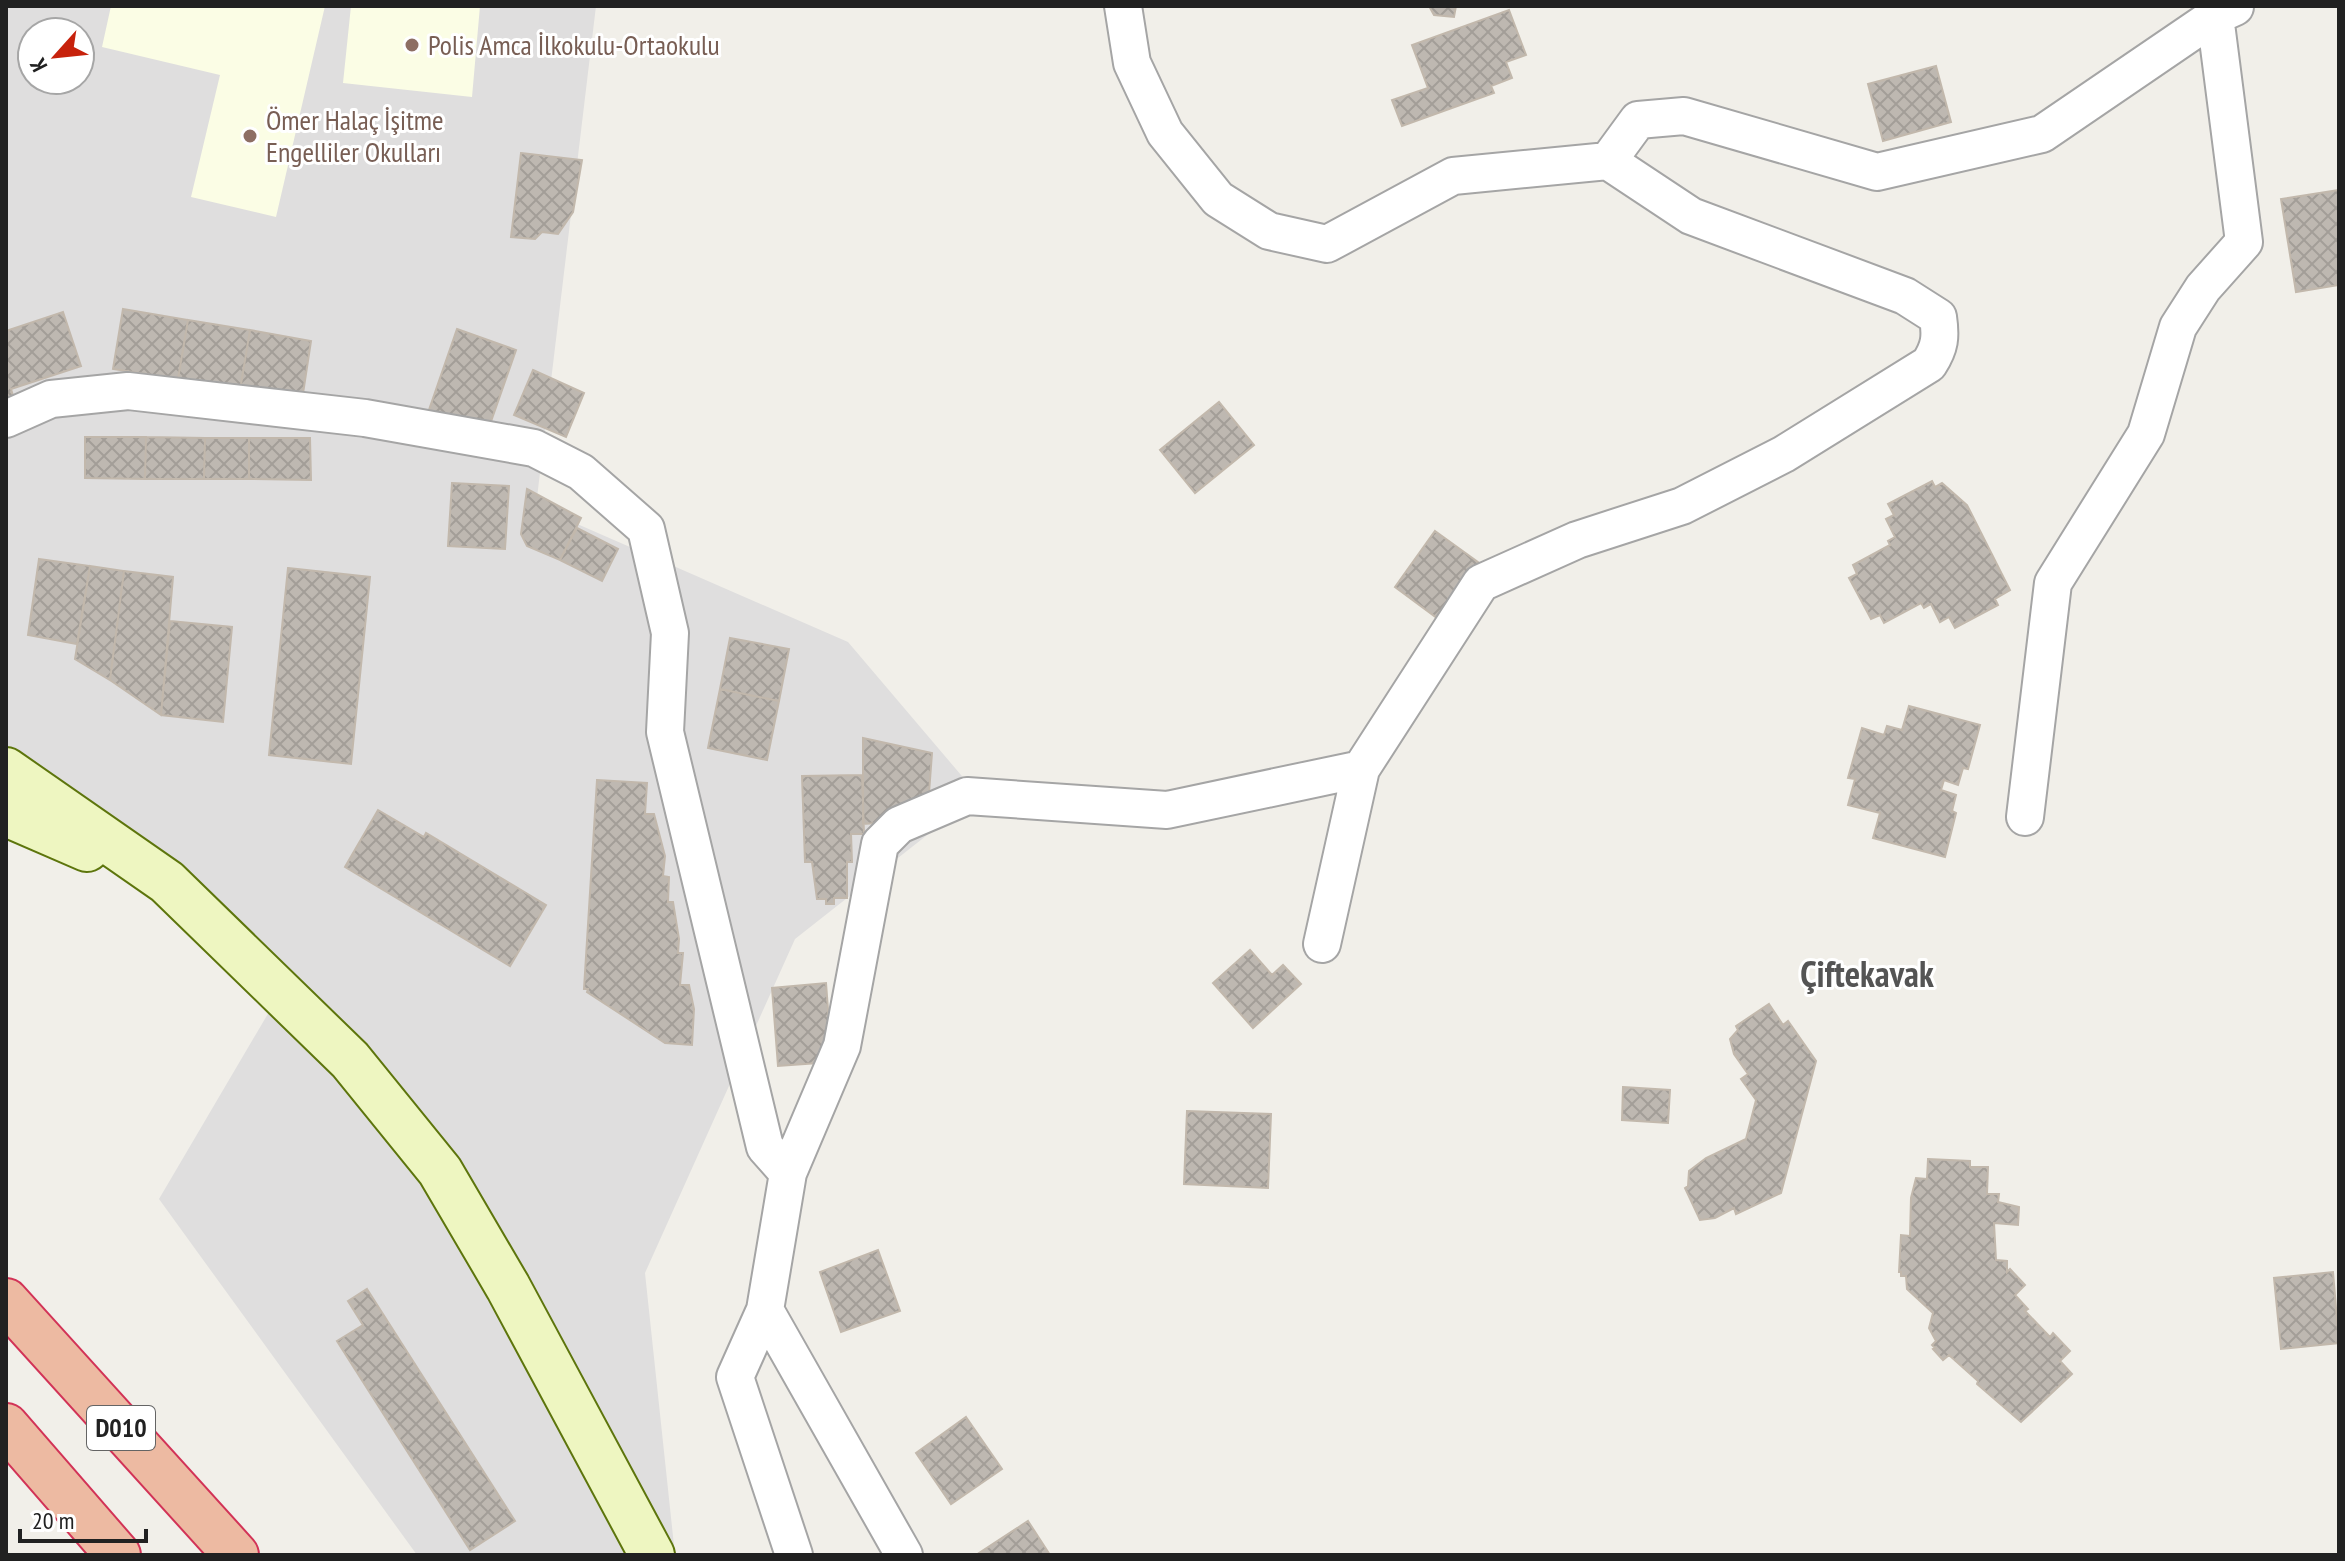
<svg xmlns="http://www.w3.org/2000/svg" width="2345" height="1561" font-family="'PT Sans Narrow',sans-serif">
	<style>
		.residential { fill: #dfdede; fill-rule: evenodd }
		.education { fill: #fbfde5 }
		.building { fill: url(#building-cross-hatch); stroke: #c2b8ac; stroke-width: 2 }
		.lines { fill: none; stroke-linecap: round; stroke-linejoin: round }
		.minor-casing { stroke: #a5a5a5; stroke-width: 40 }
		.secondary-casing { stroke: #5d750c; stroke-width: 48 }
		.trunk-casing { stroke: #d23357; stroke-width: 48 }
		.minor { stroke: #fff; stroke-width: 36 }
		.secondary { stroke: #eef6c1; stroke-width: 44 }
		.trunk { stroke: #edbaa2; stroke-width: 44 }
		.education-dot { fill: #8d6e63; stroke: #fff; stroke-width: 3 }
		.labels { text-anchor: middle; stroke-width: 6; stroke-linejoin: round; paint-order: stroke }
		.shield { fill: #fff; stroke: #646464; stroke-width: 2 }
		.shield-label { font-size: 26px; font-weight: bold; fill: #212121 }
		.education-label { font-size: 28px; fill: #785e54; stroke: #fff; text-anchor: start }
		.district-label { font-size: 36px; font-weight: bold; fill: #545454; stroke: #fff }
	</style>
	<defs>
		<pattern id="building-cross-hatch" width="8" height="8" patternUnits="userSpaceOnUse" patternTransform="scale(2)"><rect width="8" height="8" fill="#beb8b1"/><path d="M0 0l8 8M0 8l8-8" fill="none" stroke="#a39e98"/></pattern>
	</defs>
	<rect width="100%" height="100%" fill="#f1efe9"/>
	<path class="residential" d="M6 6H596L536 506 848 642 978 795 795 939 645 1273 675 1555H417L159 1199 289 978 6 789ZM32 32H80V80H32Z"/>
	<path class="education" d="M111 6H325L276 217 191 197 220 75 102 47Z
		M351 6H480L472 97 343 83Z"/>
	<path class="building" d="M1429 6H1456L1454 17 1434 15Z
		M1509 10 1526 55 1506 62 1512 78 1491 86 1494 93 1402 126 1392 100 1428 88 1412 45Z
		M1936 66 1951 122 1883 141 1868 84Z
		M521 153 582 160 573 212 558 234 542 232 535 239 511 237Z
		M2339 190V285L2296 292 2281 199Z
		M123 309 188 320 178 379 113 369Z
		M63 312 81 366 11 389 14 399 6 402V331Z
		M188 320 250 330 240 390 178 379Z
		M457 329 516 350 488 430 429 410Z
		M250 330 311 341 302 400 240 390Z
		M533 370 584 393 566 437 514 415Z
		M1219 402 1254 445 1195 493 1160 450Z
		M85 437H146L145 479 85 478Z
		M146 437 205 438 204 479H145Z
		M205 438H249V479H204Z
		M249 438H310L311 480 249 479Z
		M1932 481 1935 487 1942 483 1967 505 2010 590 1995 599 1998 605 1955 628 1949 617 1940 622 1931 604 1924 608 1921 603 1884 623 1880 615 1871 619 1849 578 1857 574 1853 565 1890 545 1888 541 1895 537 1886 519 1894 515 1888 504Z
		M452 483 509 486 505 549 448 546Z
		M527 489 581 518 560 560 527 546 521 534Z
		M577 528 618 549 602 581 560 560Z
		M1435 531 1482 565 1441 621 1395 587Z
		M39 559 90 566 77 644 28 635Z
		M90 566 124 571 110 680 75 659Z
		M288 568 370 577 351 764 269 755Z
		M124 571 173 577 161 715 110 680Z
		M170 621 232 627 223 722 161 715Z
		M730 638 789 649 779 701 720 689Z
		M720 689 779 701 767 760 708 748Z
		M1909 706 1980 725 1968 769 1963 768 1958 785 1944 780 1941 790 1956 795 1952 811 1956 813 1945 857 1873 838 1880 813 1848 805 1855 779 1848 778 1862 728 1884 735 1887 726 1902 730Z
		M863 738 932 753 929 793 894 822 863 824Z
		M862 775 864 834H851L852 862H847V898H834V904H826V899H817L812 862H805L802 776Z
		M597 780 647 783 645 814H654L665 856 663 876 669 877 668 902H673L679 939 678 953H683L680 985H689L694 1009 692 1045 665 1043 587 992 588 989H584Z
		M378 810 424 837 426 833 546 905 510 966 345 867Z
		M1250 950 1272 975 1283 965 1301 984 1253 1028 1213 983Z
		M826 983 832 1062 778 1066 772 988Z
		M1769 1004 1783 1025 1788 1021 1816 1061 1781 1193 1736 1214 1734 1208 1715 1218 1700 1220 1685 1188 1688 1186 1689 1171 1706 1158 1746 1139 1756 1100 1741 1079 1748 1074 1734 1054 1730 1039 1738 1030 1736 1026Z
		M1623 1087 1670 1090 1668 1123 1622 1120Z
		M1187 1111 1271 1114 1268 1188 1184 1184Z
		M1928 1159 1970 1161V1167H1988L1987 1194H1999L1998 1202 2019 1207 2018 1225 1994 1223 1996 1260 2007 1261V1272L2010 1269 2025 1285 2015 1295 2028 1309 2025 1311 2050 1337 2053 1333 2070 1351 2060 1361 2072 1374 2021 1422 1977 1384 1978 1381 1949 1355 1943 1360 1933 1349 1935 1348 1932 1345 1936 1341 1929 1328 1933 1313 1907 1289 1906 1276H1901V1272H1899L1901 1235 1910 1236 1911 1198 1916 1178 1927 1179Z
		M878 1250 900 1311 841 1332 820 1272Z
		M2333 1272 2339 1343 2281 1349 2274 1278Z
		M367 1289 515 1521 470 1550 337 1341 363 1325 348 1301Z
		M966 1417 1002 1469 951 1504 916 1453Z
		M1028 1521 1050 1555H976Z"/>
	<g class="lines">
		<defs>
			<path id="minor" d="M1123 6 1132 63 1165 133 1218 199 1269 231 1327 244 1453 176 1608 161 1691 216 1905 296 1938 317C1941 337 1940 347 1929 364L1784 454 1682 506 1577 540 1481 583 1361 769 1322 944
				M1608 161 1638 120 1684 116 1877 172 2042 134 2215 16 2235 7
				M6 419 51 399 128 391 365 418 534 448 581 472 646 529 670 633 665 732 765 1147 788 1173
				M2025 817 2053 583 2146 434 2178 327 2203 288 2244 242 2215 16
				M765 1310 904 1555
				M794 1555 735 1377 765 1310 788 1173 842 1046 880 844 899 825 967 796 1167 810 1361 769"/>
			<path id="secondary" d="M6 770 167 882 350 1060 440 1171 508 1287 652 1555
				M6 814 87 849"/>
			<path id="trunk" d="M6 1301 236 1555
				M6 1426 118 1555"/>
		</defs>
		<use href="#minor" class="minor-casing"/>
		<use href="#secondary" class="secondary-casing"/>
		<use href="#trunk" class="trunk-casing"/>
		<use href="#minor" class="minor"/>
		<use href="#secondary" class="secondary"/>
		<use href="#trunk" class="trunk"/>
	</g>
	<g class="education-dot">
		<circle cx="412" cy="45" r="8"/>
		<circle cx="250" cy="136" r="8"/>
	</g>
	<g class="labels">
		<rect class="shield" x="87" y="1406" width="68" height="44" rx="6"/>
		<g class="shield-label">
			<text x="121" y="1437">D010</text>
		</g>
		<g class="education-label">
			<text x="428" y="55">Polis Amca İlkokulu-Ortaokulu</text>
			<text x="266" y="130">Ömer Halaç İşitme<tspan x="266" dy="32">Engelliler Okulları</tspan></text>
		</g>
		<g class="district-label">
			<text x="1867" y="987">Çiftekavak</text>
		</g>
	</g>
	<rect width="2345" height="1561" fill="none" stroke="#212121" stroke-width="16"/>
	<g transform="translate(56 56) rotate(243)"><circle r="38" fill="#ffffff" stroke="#a6a6a6" stroke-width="2"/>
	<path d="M0-6L14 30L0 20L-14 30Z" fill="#c7220c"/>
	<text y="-12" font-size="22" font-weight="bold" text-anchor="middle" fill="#212121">K</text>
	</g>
	<path d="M20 1529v12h126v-12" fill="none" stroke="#212121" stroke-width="4"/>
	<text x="32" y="1529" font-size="24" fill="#212121" stroke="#ffffff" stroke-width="6" paint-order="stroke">20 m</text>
</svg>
